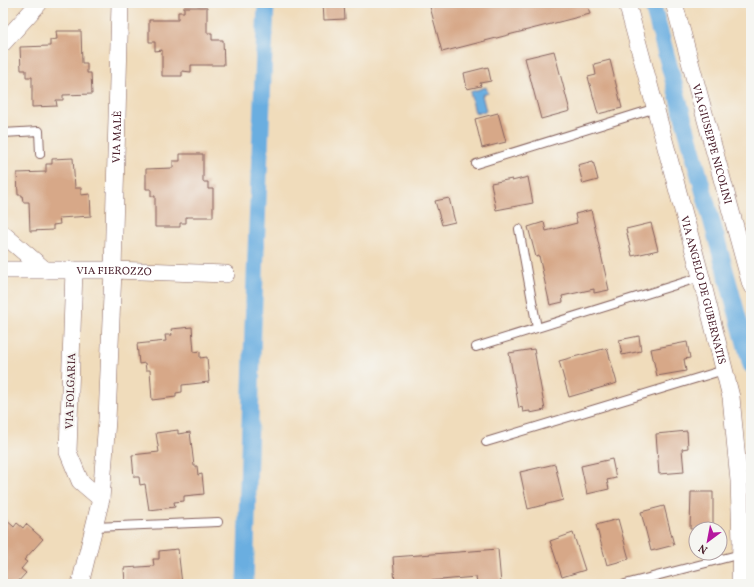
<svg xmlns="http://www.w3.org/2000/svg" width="754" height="587" font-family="Vollkorn,serif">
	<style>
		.water { fill: #6aaee0; stroke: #5a6686 }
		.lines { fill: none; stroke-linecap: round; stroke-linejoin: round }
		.canal { stroke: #6aaee0; stroke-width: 17 }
		.building { fill: #d7a888 }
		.service-casing { stroke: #84615d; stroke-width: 10 }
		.minor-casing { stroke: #84615d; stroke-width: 18 }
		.service { stroke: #fff; stroke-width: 8 }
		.minor { stroke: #fff; stroke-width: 17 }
		.labels { text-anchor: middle; stroke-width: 4; stroke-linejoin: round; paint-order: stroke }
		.street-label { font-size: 11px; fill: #4a1f2b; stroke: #f6f6f2 }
	</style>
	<rect width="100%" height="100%" fill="#f6f6f2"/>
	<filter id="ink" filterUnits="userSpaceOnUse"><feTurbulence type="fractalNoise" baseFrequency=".025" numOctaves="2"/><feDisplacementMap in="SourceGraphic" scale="8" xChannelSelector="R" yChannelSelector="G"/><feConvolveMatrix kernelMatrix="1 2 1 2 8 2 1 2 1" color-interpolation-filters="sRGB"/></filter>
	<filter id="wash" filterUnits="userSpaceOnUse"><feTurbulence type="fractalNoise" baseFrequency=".012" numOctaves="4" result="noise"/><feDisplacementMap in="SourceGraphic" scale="16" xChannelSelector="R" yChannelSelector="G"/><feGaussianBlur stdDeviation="0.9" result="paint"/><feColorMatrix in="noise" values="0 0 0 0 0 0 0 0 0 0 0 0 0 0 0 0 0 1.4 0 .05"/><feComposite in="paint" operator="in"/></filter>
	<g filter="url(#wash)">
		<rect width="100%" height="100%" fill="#f0dcbb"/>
		<path class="water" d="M486 87 488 93 482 95 486 111 475 113 470 92Z"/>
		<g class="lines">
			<path class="canal" d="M652 3 751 365
				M245 584 253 326 266 3"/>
		</g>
		<g id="blocks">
			<path class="building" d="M323 3H344L345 19 324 20Z
				M429 3H587L590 14 442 52Z
				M184 7H207V33H212V40H223L224 65H191V72L182 71V76H162V50L155 51V42H149V20H178V12H184Z
				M56 31H81L82 63H87V73H91L92 94 63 95V100H56L57 106 32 107V77H26V70H21L20 47 50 46V40L57 39Z
				M554 51 570 111 541 119 525 58Z
				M610 60 622 108 598 114 588 77 596 75 594 64Z
				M488 67 491 81 480 83 481 86 467 89 464 73Z
				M498 113 506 142 482 148 475 119Z
				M180 154H203V182H208V189H213V217H186V223H180V227H155V196H151V189H146V169L173 168V161H180Z
				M73 158 75 188H81V195L90 194 91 216 59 218 60 224 53 225V230L30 231 29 202H23L22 195H18L17 173 46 172V164H52V159Z
				M593 161 598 180 583 184 578 165Z
				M528 177 533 203 496 210 491 183 512 179V181Z
				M449 198 455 222 442 225 435 201Z
				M591 210 609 290 594 293V289L562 296 563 302 550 305 539 256 536 257 528 227 544 222 546 231 577 223 575 214Z
				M651 223 658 250 632 256 626 229Z
				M192 327 194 352 200 351V358L207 357 209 382 182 385V392L176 393V397L152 400 150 370H146L145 363 139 364 137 344 166 341 165 335H172L171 329Z
				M639 336 641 351 622 355 619 340Z
				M687 342 690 358 684 359 686 371 657 376 651 349Z
				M607 348 617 383 569 397 559 361Z
				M534 349 545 410 530 413V411L523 412 522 407 519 408 509 353Z
				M178 430V434L190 432 194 466H197L198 475 202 474 204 494 184 496V501L174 502 175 507 149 510 145 484 140 485 139 477H134L132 455 159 452 156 433Z
				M687 431 688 448 682 449 684 472 659 474 656 434Z
				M612 459 616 478 607 480 609 489 587 494 581 466Z
				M555 464 563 500 528 509 520 472Z
				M691 492H713V529H690Z
				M664 506 674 545 651 551 641 512Z
				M3 517 14 527 17 523 23 528 26 524 43 539 24 560 27 562 21 569 26 573 16 584H3Z
				M618 519 629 559 607 565 596 525Z
				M573 533 585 570 562 577 550 541Z
				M178 549 182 584H125L124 568 154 566 153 559H159V551Z
				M498 549 501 584H477L476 577 417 582V584H395L393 557Z"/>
		</g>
	</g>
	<g filter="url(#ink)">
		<use href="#blocks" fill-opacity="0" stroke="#84615d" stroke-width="1"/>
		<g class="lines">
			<defs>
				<path id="service" d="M3 133 39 131 40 154
					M476 164 656 108
					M519 229 537 328
					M476 347 701 277
					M486 442 724 370
					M94 527 218 522
					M625 584 741 554"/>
				<g id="minor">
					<path id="s1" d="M627 3 701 277 731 397 739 481 741 541 740 584"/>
					<path id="s2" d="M674 3 751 285"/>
					<path d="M3 43 39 3"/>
					<path d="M3 234 45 270"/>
					<path id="s3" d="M3 270H113L226 274"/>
					<path d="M74 270 68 452 80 481 101 499"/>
					<path id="s4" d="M80 584 101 499 107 420 113 270 120 3"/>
				</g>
			</defs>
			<use href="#service" class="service-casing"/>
			<use href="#minor" class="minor-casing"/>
			<use href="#service" class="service"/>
			<use href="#minor" class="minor"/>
		</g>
	</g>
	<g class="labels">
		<g class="street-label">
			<text dy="4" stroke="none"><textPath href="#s4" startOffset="450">VIA MALÈ</textPath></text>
			<text dy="4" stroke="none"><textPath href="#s2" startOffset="146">VIA GIUSEPPE NICOLINI</textPath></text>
			<text dy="4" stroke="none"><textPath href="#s3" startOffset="111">VIA FIEROZZO</textPath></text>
			<text dy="4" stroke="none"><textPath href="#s1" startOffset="297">VIA ANGELO DE GUBERNATIS</textPath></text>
			<text transform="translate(70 391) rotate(-88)" y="4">VIA FOLGARIA</text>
		</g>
	</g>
	<rect width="754" height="587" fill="none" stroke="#f6f6f2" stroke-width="16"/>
	<g transform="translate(708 541) rotate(212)"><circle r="19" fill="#f6f6f2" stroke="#b1a0a2"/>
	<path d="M0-3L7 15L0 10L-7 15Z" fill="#b5179e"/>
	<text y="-6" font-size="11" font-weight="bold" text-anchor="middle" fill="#4a1f2b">N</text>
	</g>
</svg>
